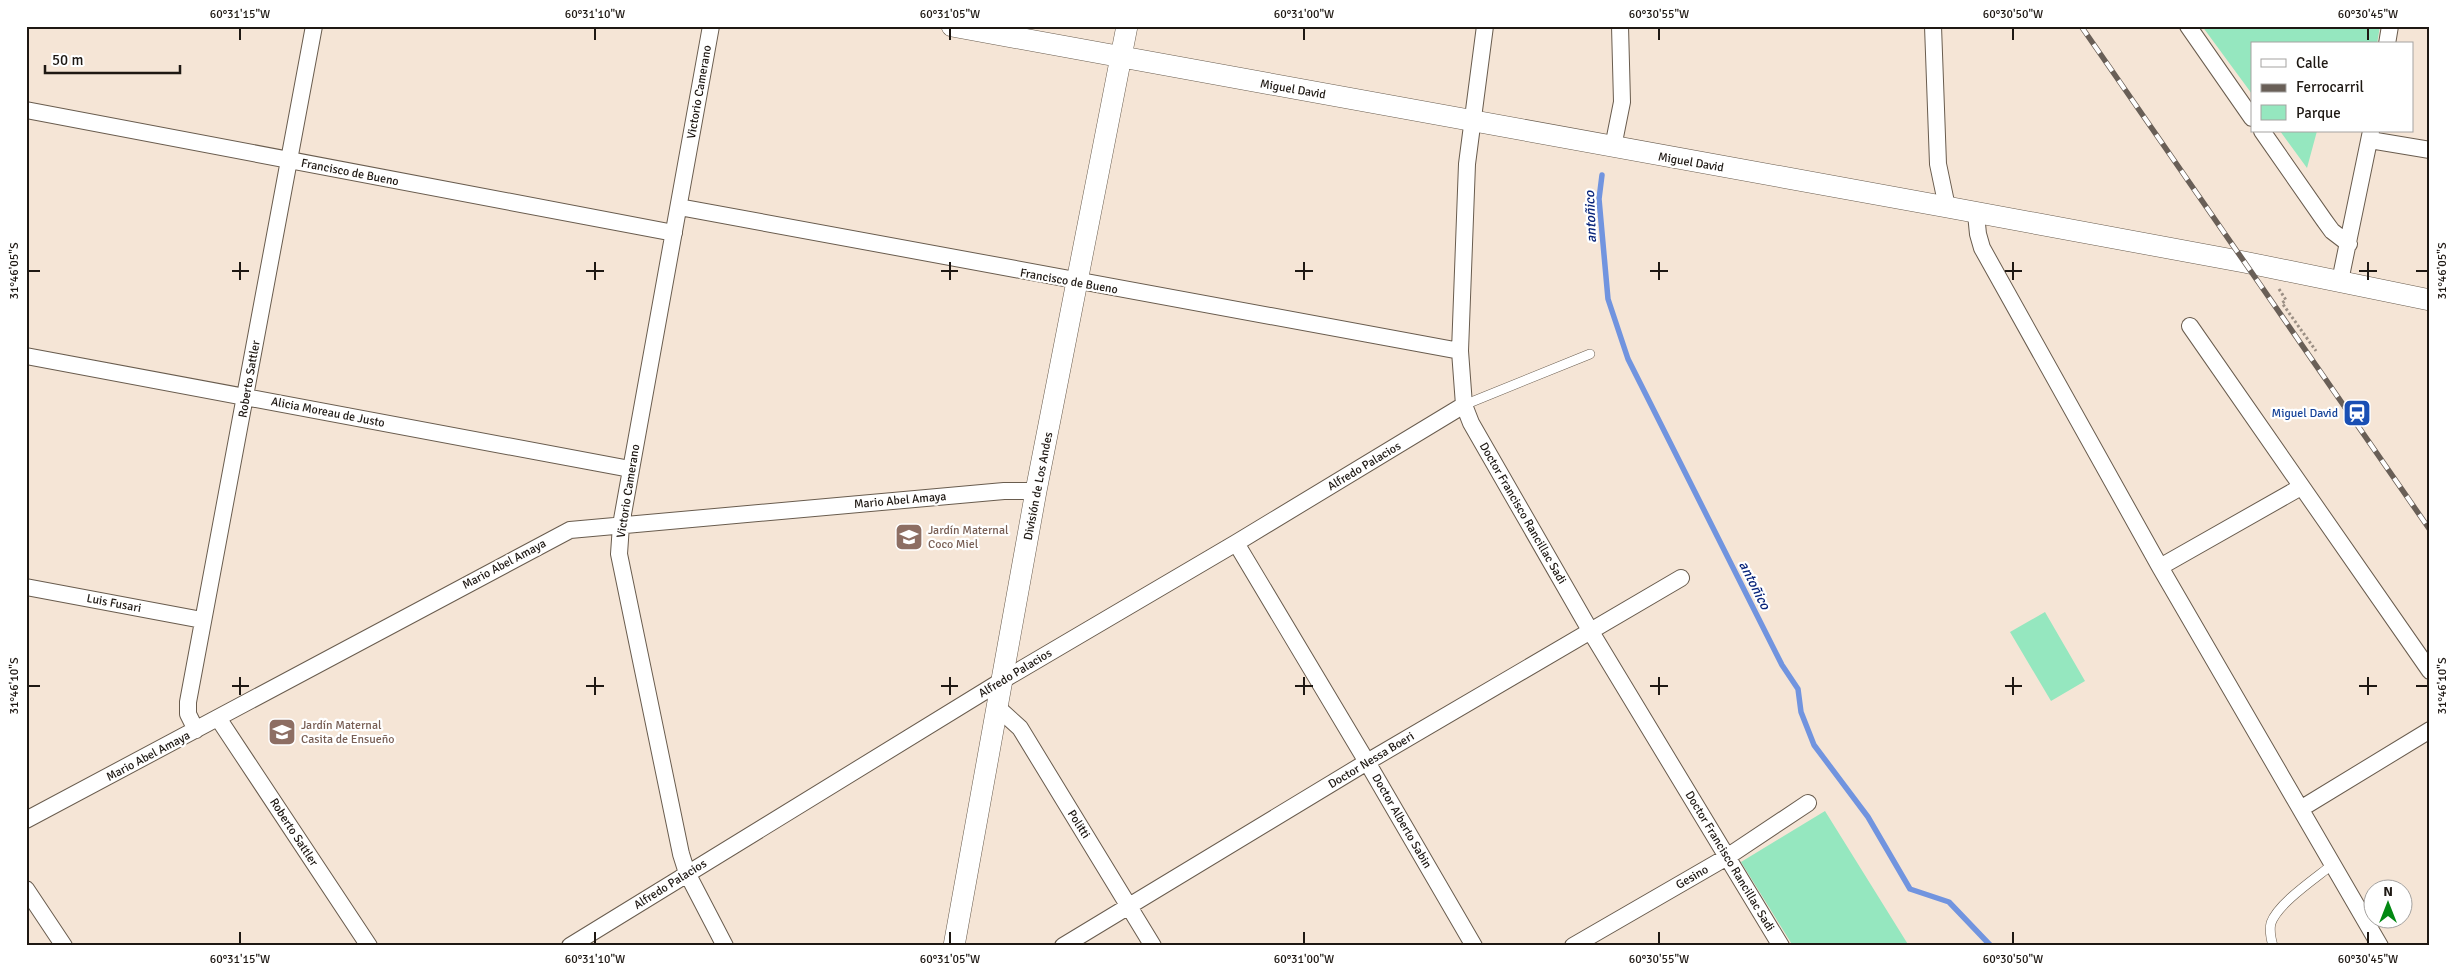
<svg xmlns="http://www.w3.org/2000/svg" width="2456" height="972" font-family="Signika,sans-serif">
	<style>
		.green { fill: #95e7bf }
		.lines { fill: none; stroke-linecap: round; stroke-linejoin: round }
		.stream { stroke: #7194df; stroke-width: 5.5 }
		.service-casing { stroke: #695c4e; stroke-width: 10 }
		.minor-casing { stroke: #695c4e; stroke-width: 18 }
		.tertiary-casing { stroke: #695c4e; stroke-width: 22 }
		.path { stroke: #9b8f84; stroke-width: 3; stroke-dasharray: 2.5 2.5; stroke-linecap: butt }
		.service { stroke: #fff; stroke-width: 9 }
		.minor { stroke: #fff; stroke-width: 16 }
		.tertiary { stroke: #fff; stroke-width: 21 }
		.rail-casing { stroke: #695f57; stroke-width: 5.5 }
		.rail { stroke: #fff; stroke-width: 4; stroke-dasharray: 11; stroke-linecap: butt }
		.ticks { fill: none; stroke: #1e1813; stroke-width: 2 }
		.labels { text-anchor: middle; stroke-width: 4.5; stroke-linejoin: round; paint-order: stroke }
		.street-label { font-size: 12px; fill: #1e1813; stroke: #fff }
		.transit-label { font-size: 12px; fill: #164399; stroke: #fff; text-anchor: end }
		.education-label { font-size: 12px; fill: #785e54; stroke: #fff; text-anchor: start }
		.water-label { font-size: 14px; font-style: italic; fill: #08247a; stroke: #fff }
		.neatline { fill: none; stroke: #1e1813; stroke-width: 2 }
		.ticks-label { font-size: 12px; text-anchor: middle; fill: #1e1813 }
	</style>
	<rect width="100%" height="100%" fill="#f5e5d6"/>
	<path class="green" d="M2202 26H2380L2377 44H2252V94Z
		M2280 131H2317L2307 168Z
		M2045 612 2085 681 2051 701 2010 632Z
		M1825 811 1909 946H1793L1741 862Z"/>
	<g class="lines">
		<path class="stream" d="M1602 175 1599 199 1608 299 1628 359 1782 665 1798 689 1801 712 1814 745 1868 817 1910 889 1949 902 1991 946"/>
		<defs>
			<path id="service" d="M1464 405 1590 354
				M2273 946C2271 939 2269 931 2271 923 2278 903 2316 878 2333 864"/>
			<path id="minor" d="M711 26 621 525 619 554 681 854 687 873 725 946
				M1485 26 1467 164 1460 351 1464 405 1471 423 1591 632 1781 946
				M1933 26 1938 164 1947 207
				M2188 26 2252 118
				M2387 44 2390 26
				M26 110 674 233
				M2262 131 2324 220 2332 231 2349 244
				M2370 140 2430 150
				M1613 147 1622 102 1620 26
				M679 207 1460 351
				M1976 214 1978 234 1982 248 2160 567 2380 946
				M2340 281 2371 131
				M2190 326 2430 671
				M26 356 630 469
				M1236 543 1367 762 1474 946
				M2160 567 2301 487
				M26 587 202 620
				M998 708 1020 728 1153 946
				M218 718 369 946
				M196 730 188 714V702L314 26
				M2302 808 2430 730
				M26 820 570 530 1004 491H1036
				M26 889 64 946
				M570 946 1003 680 1236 543 1464 405
				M1063 946 1367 762 1681 578
				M1573 946 1727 857 1808 803"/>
			<path id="tertiary" d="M952 26 1947 207 2244 262 2430 300
				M954 946 1036 491 1127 26"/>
		</defs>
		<use href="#service" class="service-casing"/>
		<use href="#minor" class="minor-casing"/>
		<use href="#tertiary" class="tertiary-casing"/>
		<path class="path" d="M2279 289 2286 300 2282 303 2316 351"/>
		<use href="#service" class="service"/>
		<use href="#minor" class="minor"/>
		<use href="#tertiary" class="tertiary"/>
		<defs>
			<path id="rail" d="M2081 26 2430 530"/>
		</defs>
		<use href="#rail" class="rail-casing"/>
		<use href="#rail" class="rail"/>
	</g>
	<path class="ticks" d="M240 28V40M595 28V40M950 28V40M1304 28V40M1659 28V40M2013 28V40M2368 28V40M240 262V280M595 262V280M950 262V280M1304 262V280M1659 262V280M2013 262V280M2368 262V280M28 271H40M232 271H249M586 271H604M941 271H958M1295 271H1313M1650 271H1668M2005 271H2022M2359 271H2377M2416 271H2428M240 677V695M595 677V695M950 677V695M1304 677V695M1659 677V695M2013 677V695M2368 677V695M28 686H40M232 686H249M586 686H604M941 686H958M1295 686H1313M1650 686H1668M2005 686H2022M2359 686H2377M2416 686H2428M240 932V944M595 932V944M950 932V944M1304 932V944M1659 932V944M2013 932V944M2368 932V944"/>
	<defs>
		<symbol id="station-square" viewBox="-11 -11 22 22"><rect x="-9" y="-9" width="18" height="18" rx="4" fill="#1a4fb4" stroke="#fff"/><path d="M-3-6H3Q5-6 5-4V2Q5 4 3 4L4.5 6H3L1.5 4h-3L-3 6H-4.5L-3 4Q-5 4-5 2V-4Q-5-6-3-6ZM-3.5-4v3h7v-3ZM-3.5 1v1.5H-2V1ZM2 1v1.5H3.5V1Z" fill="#fff"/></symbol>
		<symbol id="school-square" viewBox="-11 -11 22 22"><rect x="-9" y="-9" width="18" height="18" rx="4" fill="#8d6e63" stroke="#fff"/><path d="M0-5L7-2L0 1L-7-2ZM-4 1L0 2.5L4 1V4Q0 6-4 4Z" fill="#fff"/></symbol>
	</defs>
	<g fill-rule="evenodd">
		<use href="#station-square" x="2341" y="397" width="32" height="32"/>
		<use href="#school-square" x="893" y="521" width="32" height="32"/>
		<use href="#school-square" x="266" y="716" width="32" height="32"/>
	</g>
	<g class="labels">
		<g class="street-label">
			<text transform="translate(1293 89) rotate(10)" y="4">Miguel David</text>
			<text transform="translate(699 92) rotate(-80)" y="4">Victorio Camerano</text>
			<text transform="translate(1691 162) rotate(10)" y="4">Miguel David</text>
			<text transform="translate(350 172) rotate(11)" y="4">Francisco de Bueno</text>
			<text transform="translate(1069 281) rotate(10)" y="4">Francisco de Bueno</text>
			<text transform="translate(249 379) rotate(-80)" y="4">Roberto Sattler</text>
			<text transform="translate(328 412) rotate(11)" y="4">Alicia Moreau de Justo</text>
			<text transform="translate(1364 466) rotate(-31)" y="4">Alfredo Palacios</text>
			<text transform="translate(1038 486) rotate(-79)" y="4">División de Los Andes</text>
			<text transform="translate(628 491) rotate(-81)" y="4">Victorio Camerano</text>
			<text transform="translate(900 500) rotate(-5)" y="4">Mario Abel Amaya</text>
			<text transform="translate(1523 513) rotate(60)" y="4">Doctor Francisco Rancillac Sadi</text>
			<text transform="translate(504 564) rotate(-28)" y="4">Mario Abel Amaya</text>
			<text transform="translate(114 603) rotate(11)" y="4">Luis Fusari</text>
			<text transform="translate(1015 673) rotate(-31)" y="4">Alfredo Palacios</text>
			<text transform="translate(148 756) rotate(-28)" y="4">Mario Abel Amaya</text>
			<text transform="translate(1371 760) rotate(-31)" y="4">Doctor Nessa Boeri</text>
			<text transform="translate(1402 821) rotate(60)" y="4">Doctor Alberto Sabin</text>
			<text transform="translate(1079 824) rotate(58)" y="4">Politti</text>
			<text transform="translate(294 832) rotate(57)" y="4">Roberto Sattler</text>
			<text transform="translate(1730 861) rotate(59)" y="4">Doctor Francisco Rancillac Sadi</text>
			<text transform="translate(1692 877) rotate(-30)" y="4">Gesino</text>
			<text transform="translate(670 884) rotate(-32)" y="4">Alfredo Palacios</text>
		</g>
		<g class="transit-label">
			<text x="2338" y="417">Miguel David</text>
		</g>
		<g class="education-label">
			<text x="928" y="534">Jardín Maternal<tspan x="928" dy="14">Coco Miel</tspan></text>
			<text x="301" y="729">Jardín Maternal<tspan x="301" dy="14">Casita de Ensueño</tspan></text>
		</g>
		<g class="water-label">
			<text transform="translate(1590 217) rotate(-92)" y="5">antoñico</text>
			<text transform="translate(1755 585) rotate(63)" y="5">antoñico</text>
		</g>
	</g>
	<rect width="2456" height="972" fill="none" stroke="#ffffff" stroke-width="55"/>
	<rect x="2251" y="42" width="162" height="90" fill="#ffffff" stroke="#a5a3a1"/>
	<rect x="2261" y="59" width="25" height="8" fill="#ffffff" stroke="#a5a3a1"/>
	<text x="2296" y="68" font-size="15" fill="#1e1813">Calle</text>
	<rect x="2261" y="84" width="25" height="8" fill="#695f57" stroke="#a5a3a1"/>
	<text x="2296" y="92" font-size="15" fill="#1e1813">Ferrocarril</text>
	<rect x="2261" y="105" width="25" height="15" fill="#95e7bf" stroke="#a5a3a1"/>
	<text x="2296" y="118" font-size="15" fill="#1e1813">Parque</text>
	<g transform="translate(2388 904)"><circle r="24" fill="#ffffff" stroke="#a5a3a1"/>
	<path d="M0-4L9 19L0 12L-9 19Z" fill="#038913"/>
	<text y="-8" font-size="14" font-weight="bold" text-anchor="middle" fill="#1e1813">N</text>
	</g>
	<path d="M45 65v8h135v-8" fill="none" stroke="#1e1813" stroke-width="2.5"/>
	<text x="52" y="65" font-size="15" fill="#1e1813" stroke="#ffffff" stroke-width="4" paint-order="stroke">50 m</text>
	<rect x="28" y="28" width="2400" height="916" class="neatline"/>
	<g class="ticks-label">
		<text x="240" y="18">60°31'15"W</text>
		<text x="595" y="18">60°31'10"W</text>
		<text x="950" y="18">60°31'05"W</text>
		<text x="1304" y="18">60°31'00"W</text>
		<text x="1659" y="18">60°30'55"W</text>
		<text x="2013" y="18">60°30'50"W</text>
		<text x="2368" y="18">60°30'45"W</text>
		<text transform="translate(14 271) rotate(-90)" y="4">31°46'05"S</text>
		<text transform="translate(2442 271) rotate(-90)" y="4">31°46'05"S</text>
		<text transform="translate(14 686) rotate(-90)" y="4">31°46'10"S</text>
		<text transform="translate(2442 686) rotate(-90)" y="4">31°46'10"S</text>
		<text x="240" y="963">60°31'15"W</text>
		<text x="595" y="963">60°31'10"W</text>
		<text x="950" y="963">60°31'05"W</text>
		<text x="1304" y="963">60°31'00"W</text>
		<text x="1659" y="963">60°30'55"W</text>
		<text x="2013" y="963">60°30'50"W</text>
		<text x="2368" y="963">60°30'45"W</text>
	</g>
</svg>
